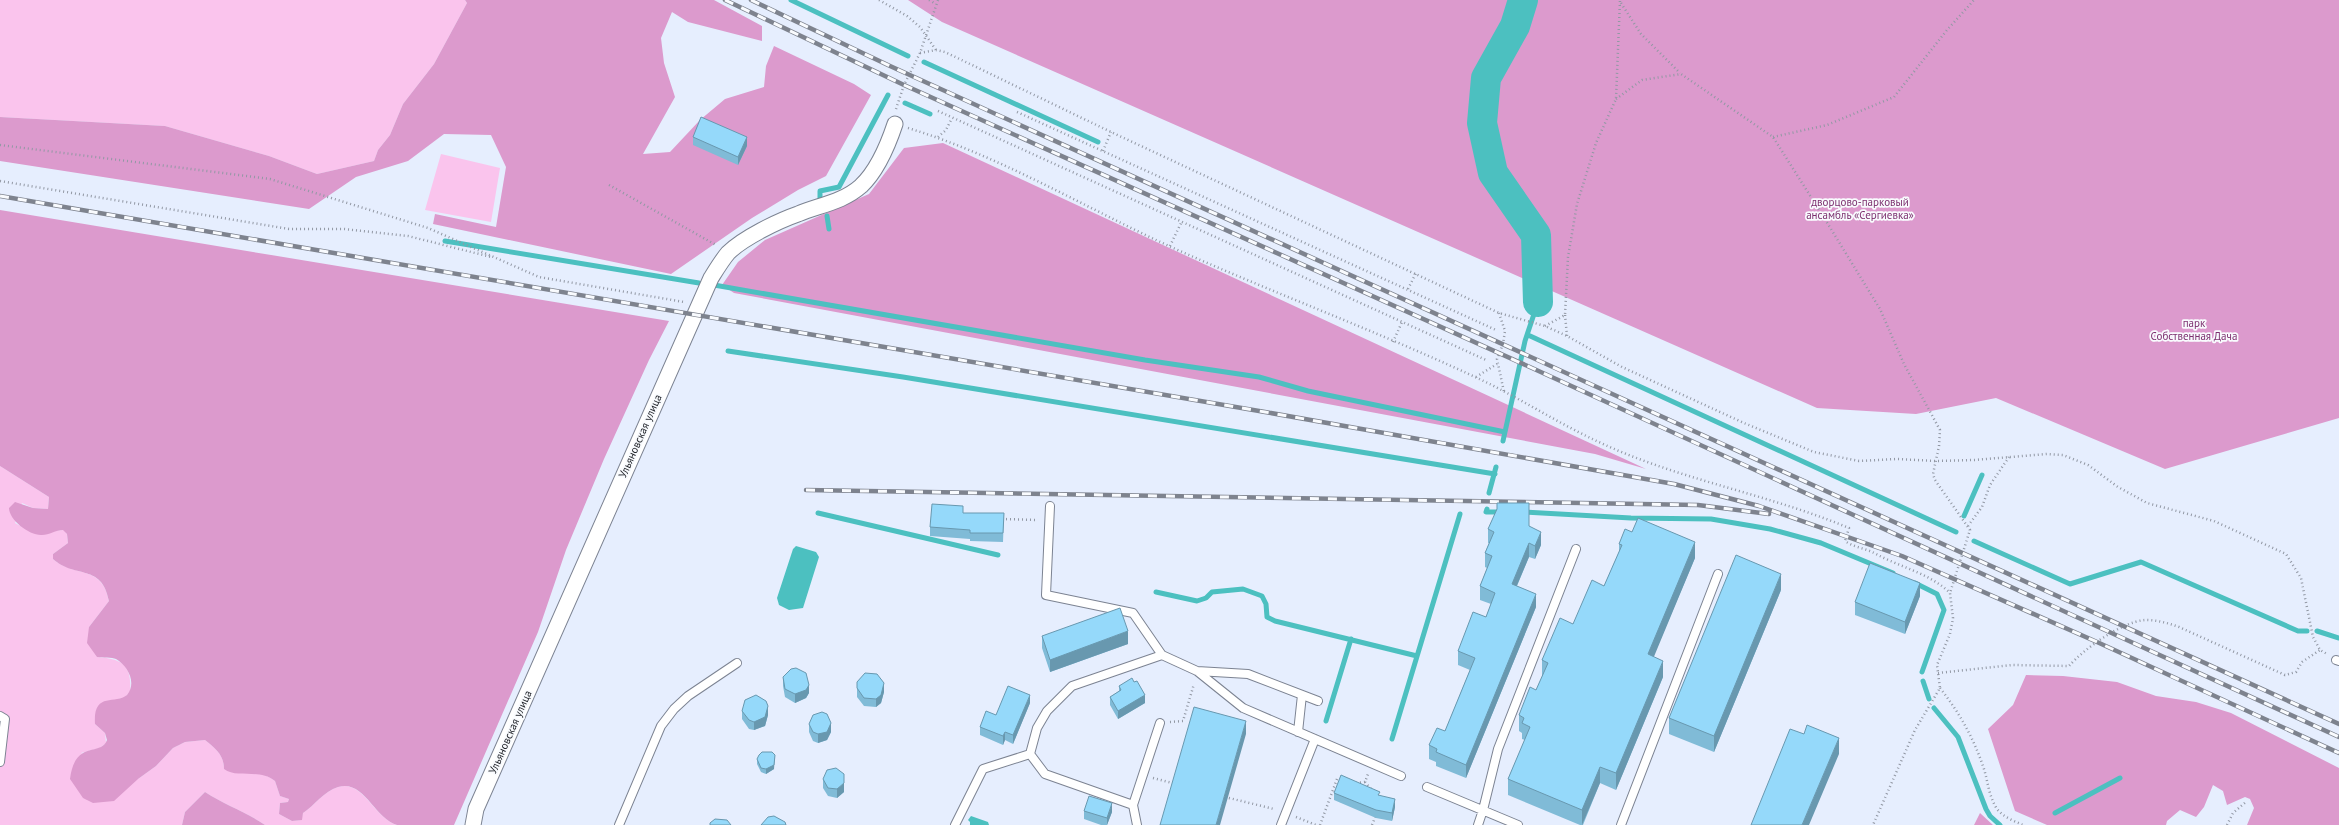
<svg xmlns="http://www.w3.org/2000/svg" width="2339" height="825" font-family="'PT Sans',sans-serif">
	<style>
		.green { fill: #fac4ed }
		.forest { fill: #dc9acd }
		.water { fill: #4cc0c0 }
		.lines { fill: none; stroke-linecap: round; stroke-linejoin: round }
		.stream { stroke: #4cc0c0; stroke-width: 5 }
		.river { stroke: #4cc0c0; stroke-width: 30 }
		.lane-casing { stroke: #7c8392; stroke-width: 10 }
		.street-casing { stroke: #7c8392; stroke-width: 17 }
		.path { stroke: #9298a4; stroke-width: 2.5; stroke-dasharray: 1 3; stroke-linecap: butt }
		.lane { stroke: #fff; stroke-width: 8 }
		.street { stroke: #fff; stroke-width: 15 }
		.rail-casing { stroke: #7e838e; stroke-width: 4.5 }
		.rail { stroke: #f9fbfe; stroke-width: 3; stroke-dasharray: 9; stroke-linecap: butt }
		.wall { fill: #80bbd7 }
		.shaded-wall { fill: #6898af }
		.building { fill: #95d9fa; stroke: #6898af }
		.labels { text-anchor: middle; stroke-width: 3.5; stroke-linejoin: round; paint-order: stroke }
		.park-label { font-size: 11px; fill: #7c306f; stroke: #f9fbfe }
		.street-label { font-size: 11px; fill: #23262c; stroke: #f9fbfe }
	</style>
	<rect width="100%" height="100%" fill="#e6eefe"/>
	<path class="green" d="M0 0H465L467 3 434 64 403 104 390 135 378 150 374 161 317 174 269 156 165 126 0 117Z
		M441 154 500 168 491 222 425 210Z
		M0 466 49 497 48 509 33 508 22 503 15 523 32 532 64 530 67 534 68 543 53 554V559C75 578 102 564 109 601L89 627 97 657C123 659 132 665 130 692L124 698 118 699 95 724 105 733 106 743 100 748 81 753 138 779 156 766 173 748 185 742 205 740C216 749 224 755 224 769 240 773 262 770 275 781L280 796 289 799 288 802 280 803 279 814 292 821 301 820 303 813C315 805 324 791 338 787 363 779 374 818 397 825H265C246 812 225 805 205 792L185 812 182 825H0Z"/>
	<path class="forest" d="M465 0H714L762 26V41L688 22 672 12 661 38 664 63 675 97 643 154 670 152 700 120 725 99 764 87 766 66 774 46 854 84 871 95 826 176 798 190 752 218 671 274 433 224 435 214 496 227 506 167 491 135 444 134 408 161 356 177 309 209 0 161V117L165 126 269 156 317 174 374 161 378 150 390 135 403 104 434 64 467 3Z
		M908 0H2339V418L2165 469 1996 398 1916 414 1817 408 942 22Z
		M943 143 1646 469 1595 454 734 293 722 285 738 262 765 240 869 194 904 148Z
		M0 210 669 321 649 360 604 459 566 550 538 632 454 825H397C374 818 364 779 338 787 324 791 315 805 303 813L302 820 292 821 279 814 280 803 288 802 289 799 280 796 275 781C259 768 237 779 224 769 224 755 216 749 205 740L185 742 173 748 156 766 138 779 114 801 93 803 83 798 70 779C75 739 101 757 107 740L105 733 95 724C93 691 115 705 127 695 137 683 128 666 116 659 112 657 103 658 97 657L87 643 89 627 109 601C102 563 75 579 53 559V554L68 543 67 534 63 530C56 530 49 535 42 535 30 536 9 520 9 508L15 502 33 508 48 509 49 497 0 466Z
		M2026 675 2063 676 2117 682 2156 696 2196 702 2231 713 2339 768V825H2247L2254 808 2250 799 2245 797 2227 805 2223 791 2213 785 2204 807 2196 817 2180 810 2167 821 2166 825H2047L2015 811 1988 729 2013 705Z
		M205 792C225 805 246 812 265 825H182L185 812Z
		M1980 813 1993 825H1974Z"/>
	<path class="water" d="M796 546 816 552 819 557 803 608 789 610 779 605 777 598 793 549Z
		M971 816 988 822 989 825H970V822L968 820Z"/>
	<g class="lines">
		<path class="stream" d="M791 0 908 56
			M924 62 1098 142
			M905 103 930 114
			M820 199V191L839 187 888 95
			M827 216 829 229
			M445 241 699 283
			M714 285 1145 360 1259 377 1308 391 1505 432
			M1528 335 1956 532
			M728 351 903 377 1495 474
			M1503 441 1525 341 1538 302
			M1489 493 1496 467
			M1487 509 1486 512H1502
			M1522 512 1631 518 1711 519 1770 529 1821 543 1893 573
			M818 513 998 555
			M1964 516 1982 475
			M1974 541 2070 584 2141 562 2298 631H2307
			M1915 583 1937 594 1944 610 1922 672
			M1156 592 1197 601 1206 598 1212 592 1243 589 1262 596 1266 604 1267 617 1275 621 1417 656
			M2317 631 2339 638
			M1923 681 1929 699
			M1934 708 1958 737 1986 809 1990 816 2000 825
			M1326 721 1351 639
			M1392 739 1460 514
			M2055 813 2120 778"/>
		<path class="river" d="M1523 0 1515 26 1486 78 1482 123 1493 173 1536 235 1538 302"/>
		<defs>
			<path id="lane" d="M1050 506 1046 595 1133 613 1162 655
				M2336 660 2339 661
				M1197 671 1248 674 1318 701
				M0 716 5 719 0 762
				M1298 732 1302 695
				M1427 787 1518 825
				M1133 805 1160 723
				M619 825 661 726 674 709 688 696 737 663
				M955 825 983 769 1030 754
				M1137 825 1133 805 1045 774 1030 754 1037 728 1047 711 1072 686 1162 655 1197 671 1243 708 1401 776
				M1281 825 1315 739
				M1478 825 1483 810 1498 749 1576 549
				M1621 825 1718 574"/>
			<path id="street" d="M473 825 476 809 711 278C716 270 722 260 728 253 743 238 778 221 798 214 820 205 843 202 861 186 878 170 888 145 895 124"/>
		</defs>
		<use href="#lane" class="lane-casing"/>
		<use href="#street" class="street-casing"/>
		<path class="path" d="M879 0 907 16 920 27 936 50
			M929 0 936 4
			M1621 3 1641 34 1680 73
			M920 53 936 50 945 52 1111 132 1499 313 1545 326 1567 336 1622 367 1744 423 1814 452 1859 461 1897 459 1936 461 1974 460 2047 454 2063 455 2088 465 2118 487 2147 503 2214 521 2286 554 2301 578 2313 637 2320 650 2327 654
			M1616 99 1642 80 1681 74 1773 137 1823 216 1880 309 1904 364 1940 430 1939 446 1933 474 1935 480 1970 530 1950 593
			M896 109 904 85 920 53 938 0
			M938 111 1486 360
			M1017 112 1496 330
			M908 128C1000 156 1084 207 1171 247 1271 292 1374 330 1473 376 1517 396 1557 423 1601 443 1680 480 1768 494 1849 528L1845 541C1855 548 1866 548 1876 554 1900 567 1931 574 1950 593L1953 618 1950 634 1937 665 1940 688 1915 730 1873 825
			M938 137 946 130 952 118
			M1773 137 1827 125 1894 97 1947 30 1974 0
			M0 145 270 179 428 228 539 277 684 302
			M1103 151 1111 132
			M0 181 289 229H344L408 236 491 257
			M609 185 716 245
			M1170 246 1182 221
			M1408 289 1416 273
			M1499 313 1505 331 1503 344 1497 359 1504 392
			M1565 315 1567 336
			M1545 326 1565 315 1568 257 1577 204 1596 143 1616 99 1620 0
			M1393 342 1402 322
			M1476 377 1497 364
			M1002 519 1037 520
			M1968 526 1982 507 1990 485 2009 457
			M1938 673 2012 665 2069 666C2084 649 2121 622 2145 620 2157 620 2168 623 2179 627L2285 675 2296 672 2302 662 2320 650
			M1940 688C1959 712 1973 737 1983 766 1988 780 1988 795 1997 809 2003 817 2014 821 2023 825
			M1170 722 1183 721 1194 684
			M1153 778 1176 784
			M1365 782 1371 789
			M1356 783 1365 782 1368 774
			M1225 797 1274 809
			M1296 817 1316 825
			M1320 825 1337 779 1342 781
			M1372 825 1376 815
			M2227 825 2233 813 2247 801"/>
		<use href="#lane" class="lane"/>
		<use href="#street" class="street"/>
		<defs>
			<path id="rail" d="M725 0 904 85 1532 368 2339 737
				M751 0 890 66 2339 724
				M0 196 1265 412 1674 484 1759 506 1902 556 2097 642 2339 753
				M806 490 1698 505 1769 514"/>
		</defs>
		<use href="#rail" class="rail-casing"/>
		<use href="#rail" class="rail"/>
	</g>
	<path class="wall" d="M693 137 747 146 738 165 693 145Z
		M963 513H1004L1003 542 970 541V539L930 536V527Z
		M1529 526 1541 545 1535 559 1529 557 1517 586 1536 607 1466 778 1436 766V762L1429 759V745L1445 731 1470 670 1458 665V651L1486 617 1491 604 1480 600V586L1487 568 1485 567V553L1489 543H1488V529Z
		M1619 544 1695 558 1653 657 1663 677 1616 790 1600 783 1583 825H1580L1508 795V779L1525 740 1522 739V733L1519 731V715L1536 690 1542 677V660L1573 624 1604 586 1619 552Z
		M1781 590 1714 752 1669 734V718Z
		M1920 596 1905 634 1855 615V602Z
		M1042 636 1128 644 1050 672 1042 648Z
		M783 677 809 693 806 698 795 703 785 697 783 686Z
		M857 682 884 692 881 703 876 707 864 706 857 697Z
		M1134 682 1145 703 1118 719 1110 705V697L1119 691V686Z
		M1030 703 1013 744 1005 740 1003 745 980 735V727L996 715Z
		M742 711 768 715 765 726 754 730 749 729 742 719Z
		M809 724 831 732 827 740 818 743 813 741 809 732Z
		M757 759 774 769 766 774 761 772 757 764Z
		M823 779 844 792 837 798 828 796 823 788Z
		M1334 793 1380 796 1395 807 1392 821 1376 818 1334 800Z
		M1084 811 1112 812 1107 825H1101L1084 819Z"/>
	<path class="shaded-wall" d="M747 137V146L738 165V157Z
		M1541 532V545L1535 559V546Z
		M1695 542V558L1648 671V654Z
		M1529 543V557L1512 597V584Z
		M1781 574V590L1714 752V736Z
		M1920 583V596L1905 634V622Z
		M1536 594V607L1466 778V765Z
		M1128 631V644L1050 672V660Z
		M1663 661V677L1616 790V773Z
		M884 683V692L881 703 876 707V699Z
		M809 685V693L806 698 795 703V694Z
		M1030 695V703L1013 744V735Z
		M1145 695V703L1118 719V711Z
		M768 706V715L765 726 754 730V722Z
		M1246 721V734L1220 825H1216Z
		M831 723V732L827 740 818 743V734Z
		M1005 732V740L1003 745V736Z
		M1839 738V754L1809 825H1802Z
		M775 755 774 769 766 774V769Z
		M1600 767V783L1582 825V810Z
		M844 783V792L837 798V789Z
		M1395 799V807L1392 821V813Z
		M1112 803V812L1107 825V818Z"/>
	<path class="building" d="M701 117 747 137 738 157 693 137Z
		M1497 503H1529V526L1541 532 1535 546 1529 543 1512 584 1536 594 1466 765 1436 752 1437 749 1429 745 1437 728 1445 731 1475 658 1458 651 1473 612 1486 617 1495 593 1480 586 1492 556 1485 553 1494 532 1488 529 1497 509Z
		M932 504 963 506V513H1004L1003 533H970V530L930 527Z
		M1638 518 1695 542 1648 654 1663 661 1616 773 1600 767 1582 810 1508 779 1530 727 1522 723 1524 718 1519 715 1530 687 1536 690 1548 663 1542 660 1560 618 1573 624 1592 580 1604 586 1622 545 1619 544 1625 529 1632 532Z
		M1736 555 1781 574 1714 736 1669 718Z
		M1870 563 1920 583 1905 622 1855 602Z
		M1120 608 1128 631 1050 660 1042 636Z
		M796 668 806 673 809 685 806 690 795 694 785 689 783 677 791 669Z
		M865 673 877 674 884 683 881 695 876 699 864 698 857 688V682Z
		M1132 678 1134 682 1137 681 1145 695 1118 711 1110 697 1121 690 1119 686Z
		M1008 686 1030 695 1013 735 1005 732 1003 736 980 727 986 711 996 715Z
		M756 695 766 701 768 706 765 717 754 722 749 720 742 711 745 700Z
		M1194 707 1246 721 1216 825H1160Z
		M822 712 827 714 831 723 827 732 818 734 813 732 809 724 813 715Z
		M1807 725 1839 738 1802 825H1751L1790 729 1804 734Z
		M762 752H772L775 755 774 765 766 769 761 768 757 759 759 755Z
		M836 768 844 774V783L837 789 828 788 823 779 827 770Z
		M1341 775 1380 792 1378 795 1395 799 1392 813 1376 810 1334 793Z
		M1089 796 1112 803 1107 818 1084 811Z
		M774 816 785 822 786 825H761L768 817Z
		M715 819 727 820 731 825H710V823Z"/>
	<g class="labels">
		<g class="park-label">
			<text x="1860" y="206">дворцово-парковый<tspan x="1860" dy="13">ансамбль «Сергиевка»</tspan></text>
			<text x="2194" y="327">парк<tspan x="2194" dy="13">Собственная Дача</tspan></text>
		</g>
		<g class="street-label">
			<text transform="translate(640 436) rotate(-66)" y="4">Ульяновская улица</text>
			<text transform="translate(510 732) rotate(-66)" y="4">Ульяновская улица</text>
		</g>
	</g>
</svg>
